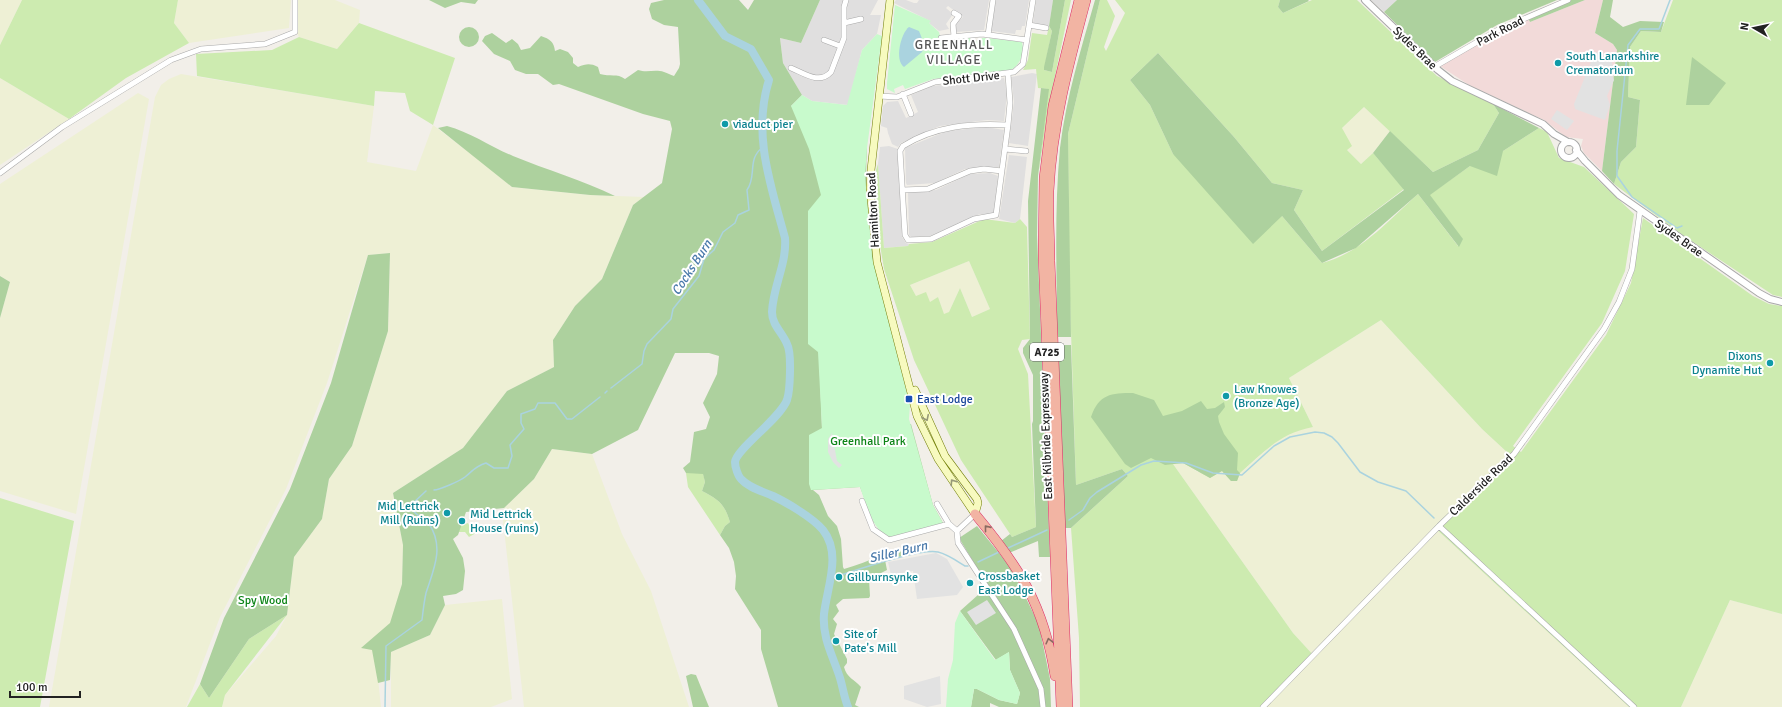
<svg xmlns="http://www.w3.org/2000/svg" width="1782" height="707" font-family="Signika,sans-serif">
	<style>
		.residential { fill: #e0dfdf }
		.commercial { fill: #f2dad9 }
		.farmland { fill: #eef0d5 }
		.grass { fill: #cdebb0; fill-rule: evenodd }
		.forest { fill: #add19e }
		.park { fill: #c8facc }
		.parking { fill: #e2e2e2 }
		.water { fill: #aad3df }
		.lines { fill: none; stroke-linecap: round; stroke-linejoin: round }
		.stream { stroke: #aad3df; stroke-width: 1.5 }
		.river { stroke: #aad3df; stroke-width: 8 }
		.minor-casing { stroke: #a9a9a9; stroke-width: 6 }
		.tertiary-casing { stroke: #a9a9a9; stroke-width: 8 }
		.secondary-casing { stroke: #707d05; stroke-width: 8 }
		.trunk-casing { stroke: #dc2a67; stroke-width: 10 }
		.minor { stroke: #fff; stroke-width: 5 }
		.tertiary { stroke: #fff; stroke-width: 6 }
		.secondary { stroke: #f7fabf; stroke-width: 7 }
		.trunk { stroke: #f2b4a3; stroke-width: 9 }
		.oneway { stroke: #979978 }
		.oneway2 { stroke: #8a6b62 }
		.culture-dot { fill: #0f9aa8; stroke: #fff; stroke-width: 1.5 }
		.transit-dot { fill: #1a4fb4; stroke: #fff; stroke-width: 1.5 }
		.labels { text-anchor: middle; stroke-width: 4; stroke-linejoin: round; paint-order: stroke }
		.shield { fill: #fff; stroke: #646464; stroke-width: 1 }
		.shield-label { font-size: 11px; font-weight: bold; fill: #222 }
		.street-label { font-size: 12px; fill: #222; stroke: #fff }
		.culture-label { font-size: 12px; fill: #0d838f; stroke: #fff; text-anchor: start }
		.transit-label { font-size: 12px; fill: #164399; stroke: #fff; text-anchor: start }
		.park-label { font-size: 12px; fill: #0c8416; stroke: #fff }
		.neighbourhood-label { font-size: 13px; letter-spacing: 1px; fill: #555; stroke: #fff }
		.water-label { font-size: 13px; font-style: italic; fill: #4a7aab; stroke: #fff }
	</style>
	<rect width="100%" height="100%" fill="#f2efe9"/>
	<path class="residential" d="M820 0H878L870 15H881L877 34 862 50 848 105 812 101 802 95 783 63 780 38 801 43Z
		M896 0H906L914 3H917L919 0H989L984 30 956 32 955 24 963 17 948 6 946 8 953 14 946 24 949 29 939 31 929 23 930 21 894 3Z
		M996 0H1029L1025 26H1022L1021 30H1016L1015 34 991 31Z
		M1036 0H1053L1049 26 1033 23Z
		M1371 0H1397L1384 12Z
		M1032 73 1037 74 1028 146 1009 143 1014 101 1011 77Z
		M1004 78 1007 94 1004 121 987 120 940 126 901 143 898 147 892 144 888 133 887 128 881 126 883 106 887 102 898 101 906 118 918 112 911 95 932 86Z
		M986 127 1004 130 999 167 965 169 935 183 907 185 906 183 905 148 947 131Z
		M889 146 898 149 902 237 906 243 909 244 908 246 884 248 878 164 880 147Z
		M1009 155 1027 157 1020 219 1015 223 999 219Z
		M990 173 998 176 994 212 992 214H980L930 236 911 237 909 235 908 192 936 190 970 174Z"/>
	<path class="commercial" d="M1585 0H1603L1595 33 1613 44 1617 50 1602 171 1584 153 1581 146 1583 139 1566 137 1544 120 1469 85 1440 66 1497 33 1528 18 1530 22Z"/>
	<path class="farmland" d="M0 0H22L0 45Z
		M178 0H291L289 28 189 43 174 23Z
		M297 0H335L360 10 359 23 337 49 299 37 297 33Z
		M181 74 374 106 367 162 416 171 433 125 483 163 512 187 590 195 644 197 633 205 602 279 575 306 553 340 554 367 507 391 463 448 393 493 403 545 402 584 391 623 362 648 375 650 381 707H222L225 695 276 636 287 615 294 557 322 519 329 479 352 446 388 331 390 253 368 255 327 383 286 489 220 617 186 707H49L155 97 161 85 169 79Z
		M0 78 69 119 0 165Z
		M138 93 149 99 76 514 0 491V318L10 282 0 276V184Z
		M1364 107 1390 131 1373 153 1361 164 1347 150 1342 128Z
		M969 261 990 309 972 317 960 288 949 312 944 315 938 297 930 303 916 296 910 285Z
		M1381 320 1482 429 1509 454 1434 527 1629 707H1266L1315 657 1293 633 1173 464 1183 463 1198 472 1222 471 1231 481 1280 438 1301 429 1313 427 1289 378Z
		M552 449 592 454 622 534 651 591 689 707H524L503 520 504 508 534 479Z
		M502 599 512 699 491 707H391V652L430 635 445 605Z
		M1730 600 1782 614V707H1681Z"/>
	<path class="grass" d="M22 0H178L174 23 189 43 126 78 69 119 0 78V45Z
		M1065 0H1071L1049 105 1038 176 1048 89 1038 88 1036 69 1023 70 1028 60 1032 33 1047 35 1049 26 1052 31 1044 70 1052 72Z
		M1100 0H1107L1115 16 1104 47 1106 51 1125 13 1115 0H1280L1278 7 1283 13 1312 0H1357L1437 76 1493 104 1499 113 1478 150 1433 172 1364 107 1342 128 1352 146 1347 150 1361 164 1373 153 1404 189 1322 251 1294 210 1303 190 1272 183 1234 137 1158 53 1130 80 1150 105 1173 154 1282 216 1322 263C1361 253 1389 220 1418 194L1458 246 1462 239 1429 195 1470 166 1503 151 1539 128 1547 132 1559 158 1584 167 1634 214 1625 271 1602 323 1513 446 1521 452 1606 335 1631 283 1643 218 1753 296 1769 304 1782 306V614L1730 600 1681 707H1629L1434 527 1509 454 1482 429 1381 320 1289 378 1313 427C1280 433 1264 452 1240 473L1237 481H1231L1222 471 1210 478 1183 463 1173 464 1293 633 1315 657 1266 707H1080L1079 638 1071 528 1128 476 1122 469 1076 485 1069 269 1068 134Z
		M1673 0H1782V297L1773 295 1681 234 1614 184 1621 162 1636 147 1640 100 1628 97 1630 47 1641 31 1661 32Z
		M359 23 455 58 433 125 410 111 405 93 375 91 374 106 197 76 196 54 272 50 299 37 337 49Z
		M878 164 884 248 908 246 909 244 932 242 984 219 1015 223 1020 219 1027 227 1030 339 1022 340 1018 349 1028 374 1036 527 1012 537 961 460 914 360 884 269 879 239 874 176ZM969 261 990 309 972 317 960 288 949 312 944 314 938 297 930 302 926 292 916 296 910 285Z
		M686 473H703L705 482 702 491C719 500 724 503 730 522L725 526 720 535 688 487Z
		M0 498 74 521 40 707H0Z
		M468 523 469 525 473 523 476 533 469 537 465 532H452L449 530Z
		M287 615 225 695 222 707H187L200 684 209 698 249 639Z"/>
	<path class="forest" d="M429 0H478L475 4 461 2 445 8Z
		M664 0H739L748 10 754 0H820L801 43 780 38 783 63 802 95 791 106 867 148C864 196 869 245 881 292L819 352 822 429 911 424 933 505 943 523H874L860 487 813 490 819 495 828 516 837 526 841 539 843 567 844 569C870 562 893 548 919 545V548H927L928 551 885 560 887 570 869 579 870 596 869 598 843 599 836 605 839 611 833 619 837 624 834 634 847 659V663L844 667C847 678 854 679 861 687L855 705 859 707H778L761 649V630L735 589 736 576 734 562 729 548 720 535 725 526 730 522C724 503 719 500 702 491L705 482 703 474 686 473 683 468 690 462 694 432 706 429 710 417 703 403 717 374 719 356 709 353H675L638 430 592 454 552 449 534 479 504 508 466 512 458 535 453 539 463 558 465 571 463 590 456 594 443 596 445 605 430 635 391 652 390 680 378 683 372 650 361 648 390 623 402 584 403 545 393 493 463 448 507 391 554 367 553 340 575 306 602 279 633 205 662 183 672 129 670 121 643 114 559 84 553 85 538 74H526L515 70 510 61 494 54 482 41 485 36 492 33 506 43 512 39 518 44 521 50 530 48 541 36C550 39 554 42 555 51L560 49 568 52 573 58V63L578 67C586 64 590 63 598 67L600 74C610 77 617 73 625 79L638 70C647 73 655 69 664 72 668 73 670 75 674 76L679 68 680 64 678 27 664 25 652 19 649 9 651 3Z
		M1053 0H1065L1052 72 1044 70V67L1052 31 1049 26Z
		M1095 0H1100L1068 134 1071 337H1057C1057 274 1054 211 1060 148 1066 98 1081 49 1095 0Z
		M1280 0H1308L1309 1 1283 13 1278 7Z
		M1397 0H1557L1497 25 1435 62 1384 12Z
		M1570 0H1585L1530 22 1528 18Z
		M1603 0H1613L1610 17 1623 27 1640 21 1664 22 1661 32 1641 31 1630 47 1628 97 1640 100 1636 147 1621 162 1614 184 1602 171 1617 50 1613 44 1595 33Z
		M459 37a10 10 0 1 1 20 0a10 10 0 1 1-20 0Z
		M1158 53 1234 137 1272 183 1303 190 1294 210 1322 251 1404 190 1373 153 1390 131 1433 172 1478 150 1499 113 1493 104 1539 128 1503 151 1497 176 1470 166 1430 195 1463 239 1459 247 1418 194 1356 248 1322 263 1282 216 1253 244 1173 154 1150 105 1130 80Z
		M1692 57 1726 83 1709 105H1686Z
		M1041 88 1049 89 1038 176 1037 235 1050 557H1039L1038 541 1009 553 1001 541 1010 534 1012 537 1036 527 1032 424 1033 421V375L1023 353V348L1030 339 1028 201Z
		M447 126C470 132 491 147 513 156 547 170 582 180 615 196L590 195 512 187 438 128Z
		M390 253 388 331 352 446 329 479 322 519 294 557 287 615 249 639 209 698 200 684 224 618 290 489 331 383 368 255Z
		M0 276 10 282 0 318Z
		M1057 345H1071L1076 485 1122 469 1128 476 1071 528H1064Z
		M1133 393 1154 400 1163 416 1182 411 1201 401 1207 409 1215 408 1224 402 1225 407 1218 416 1219 422 1224 434 1238 453 1237 470 1240 473 1237 481H1231L1222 471 1210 478 1183 463 1165 465 1151 458 1131 468 1125 464 1091 417C1099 394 1111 393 1133 393Z
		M977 526 1012 569 1039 625 1050 679 1051 707H999L990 703V707H971L974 689H977L999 700 1017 704 1020 693 1010 670 1009 652 996 660 960 611 988 586 959 538Z
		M691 674 696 675 709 707H693L686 676Z"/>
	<path class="park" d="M895 5 931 21 929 23 939 32 941 41 970 38 971 42 981 41 982 38H987L1022 42C1025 54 1020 66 1009 71L933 79 905 89 903 85 894 89 895 93 887 89V83Z
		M877 34 882 36 867 148 865 176 872 256 910 405 909 419 933 505 943 523C933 526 901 537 892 537 874 536 865 501 860 487L811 490 809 484V435L822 428 818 352 808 344V211L821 195 809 149 791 106 802 95 812 101 847 105 862 50Z
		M960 611 995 660 1009 652 1010 670 1020 693 1017 704 999 700 977 689H974L971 707H946L948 679 953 660 955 623Z"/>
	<path class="parking" d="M1595 52 1606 54 1611 59 1613 67 1612 74 1614 80 1607 96 1610 105 1605 120 1575 109 1574 104Z
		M1557 110 1574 121 1567 130 1551 119Z
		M832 433 837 461 842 465 839 468 833 462 828 452V439Z
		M936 553 947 559 963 587 957 595 917 599 913 571 891 575 888 562Z
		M987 600 996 613 976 625 967 612Z
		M940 676 941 704 927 707 904 699V686Z"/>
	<path class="water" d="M909 27 919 31 925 46 922 52 904 67C894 60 901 33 909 27Z"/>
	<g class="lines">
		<path class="stream" d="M1670 0 1659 29H1640L1628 45 1617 151V176L1632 197 1677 228 1682 226
			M611 388 642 364 644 351 647 344 671 319 673 309 699 276 704 259 714 250 723 232 735 223 738 215 749 210 747 190C757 177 747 159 762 148
			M605 393 607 391
			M434 490C439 490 460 481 465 477 474 470 474 467 486 463L494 468H508L512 456 510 445 524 429 521 423V414L535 409 538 403H555L567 419H572L600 397
			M1069 520 1083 510 1090 498 1097 492 1141 465 1154 461 1186 463 1213 473 1242 475 1274 446 1290 437 1315 432 1324 433 1332 437 1338 443 1360 472 1378 482 1406 491 1434 518
			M1008 548 1047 530
			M978 562 999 552
			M831 578C852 572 918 548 938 552 947 554 957 561 965 566H968
			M385 707 386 646 422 620C423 611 424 602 426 593 433 571 445 547 429 524 426 519 417 517 411 508L412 504 426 491"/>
		<path class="river" d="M698 0 725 36 751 49 769 80C752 134 771 186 785 238 787 264 773 286 772 312 772 325 782 332 787 344 792 353 790 391 787 400 780 419 736 449 735 462 735 467 738 476 741 479 749 488 762 491 773 496 786 502 813 518 823 530 842 554 827 587 824 614 822 638 833 656 840 678 843 688 844 697 848 707"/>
		<defs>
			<path id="minor" d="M844 23 861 19
				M1029 25 1046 28
				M988 35 993 0
				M954 37 953 24 959 16 954 13
				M941 38 982 34 1027 40
				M824 40 840 46
				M1434 67 1498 30 1568 0
				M791 68C804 73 819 85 831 72L844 38V7L846 0
				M1008 74 1010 103 1008 125C971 123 935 126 903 146L900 151 905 235 908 240 931 239 974 219 996 215 1008 125
				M903 94 911 114
				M879 96 897 97 935 82 1014 72 1023 64 1033 0
				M1005 149 1026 151
				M0 173 62 127 171 60 201 49 265 44 295 32V0
				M903 190 928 189 970 171 984 169 1002 171
				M862 501 873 529 889 540 949 524
				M937 504 949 524 957 531
				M1439 526 1634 707
				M957 531 958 543 1014 629 1041 689 1043 707
				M957 531 975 514
				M1263 707 1439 526 1514 454 1604 329 1619 302 1632 269 1640 211"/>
			<path id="tertiary" d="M1365 0 1438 70 1452 81 1543 124 1554 134 1568 142
				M1561 150a8 8 0 1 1 16 0a8 8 0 1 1-16 0Z
				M1576 150 1585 161 1619 195 1759 293 1770 299 1782 302"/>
			<path id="secondary" d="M890 0 871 170 870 188 877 262 917 416 938 459 975 514
				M915 390 945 456 977 499 978 503 975 514"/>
			<path id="trunk" d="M975 514C1020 568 1044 605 1055 676
				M1061 707 1043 255 1044 178 1053 106 1079 0
				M1068 707 1050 261C1050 238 1048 214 1049 191 1052 126 1069 63 1086 0"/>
		</defs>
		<use href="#minor" class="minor-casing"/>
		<use href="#tertiary" class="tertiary-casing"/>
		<use href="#secondary" class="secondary-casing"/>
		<use href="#trunk" class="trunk-casing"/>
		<use href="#minor" class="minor"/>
		<use href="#tertiary" class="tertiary"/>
		<use href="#secondary" class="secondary"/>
		<use href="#trunk" class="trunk"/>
	</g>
	<defs><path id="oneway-chevron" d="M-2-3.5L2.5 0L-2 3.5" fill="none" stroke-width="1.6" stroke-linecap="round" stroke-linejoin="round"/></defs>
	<g class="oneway">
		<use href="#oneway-chevron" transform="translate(926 418) rotate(64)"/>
		<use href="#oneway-chevron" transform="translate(953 482) rotate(-124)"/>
	</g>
	<g class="oneway2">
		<use href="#oneway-chevron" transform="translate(987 528) rotate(-129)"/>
		<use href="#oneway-chevron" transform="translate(1049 641) rotate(-104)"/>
	</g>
	<g class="culture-dot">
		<circle cx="1558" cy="63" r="4"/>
		<circle cx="725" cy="124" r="4"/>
		<circle cx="1770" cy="363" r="4"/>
		<circle cx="1226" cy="396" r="4"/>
		<circle cx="447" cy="513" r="4"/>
		<circle cx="462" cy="521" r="4"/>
		<circle cx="839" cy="577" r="4"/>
		<circle cx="970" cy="583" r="4"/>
		<circle cx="836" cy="641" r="4"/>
	</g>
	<rect class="transit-dot" x="905" y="395" width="8" height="8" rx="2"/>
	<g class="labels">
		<rect class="shield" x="1030" y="343" width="34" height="18" rx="3"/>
		<g class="shield-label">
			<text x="1047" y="356">A725</text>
		</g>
		<g class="street-label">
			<text transform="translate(1500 31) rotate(-27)" y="4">Park Road</text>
			<text transform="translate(1415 48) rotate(44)" y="4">Sydes Brae</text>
			<text transform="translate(971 78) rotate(-6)" y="4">Shott Drive</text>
			<text transform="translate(873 210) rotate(-93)" y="4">Hamilton Road</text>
			<text transform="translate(1679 238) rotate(35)" y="4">Sydes Brae</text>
			<text transform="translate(1046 436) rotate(-92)" y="4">East Kilbride Expressway</text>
			<text transform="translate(1481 485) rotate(-44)" y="4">Calderside Road</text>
		</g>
		<g class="culture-label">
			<text x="1566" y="60">South Lanarkshire<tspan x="1566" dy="14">Crematorium</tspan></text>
			<text x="733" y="128">viaduct pier</text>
			<text x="1762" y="360" text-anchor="end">Dixons<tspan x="1762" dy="14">Dynamite Hut</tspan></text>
			<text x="1234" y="393">Law Knowes<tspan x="1234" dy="14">(Bronze Age)</tspan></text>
			<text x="439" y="510" text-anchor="end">Mid Lettrick<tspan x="439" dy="14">Mill (Ruins)</tspan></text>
			<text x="470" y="518">Mid Lettrick<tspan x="470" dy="14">House (ruins)</tspan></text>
			<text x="978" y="580">Crossbasket<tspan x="978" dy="14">East Lodge</tspan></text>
			<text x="847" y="581">Gillburnsynke</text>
			<text x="844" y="638">Site of<tspan x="844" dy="14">Pate's Mill</tspan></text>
		</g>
		<g class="transit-label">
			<text x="917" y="403">East Lodge</text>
		</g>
		<g class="park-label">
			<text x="868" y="445">Greenhall Park</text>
			<text x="263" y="604">Spy Wood</text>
		</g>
		<g class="neighbourhood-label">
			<text x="954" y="49">GREENHALL<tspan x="954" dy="15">VILLAGE</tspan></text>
		</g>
		<g class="water-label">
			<text transform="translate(691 267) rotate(-57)" y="5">Cocks Burn</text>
			<text transform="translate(898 551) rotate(-13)" y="5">Siller Burn</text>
		</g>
	</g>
	<g transform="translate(1754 28) rotate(279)" stroke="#ffffff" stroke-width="3" paint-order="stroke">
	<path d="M0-3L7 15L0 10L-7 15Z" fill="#222222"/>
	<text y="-6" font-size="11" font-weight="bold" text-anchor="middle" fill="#222222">N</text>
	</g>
	<path d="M10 691v6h70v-6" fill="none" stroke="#222222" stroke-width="2"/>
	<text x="16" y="691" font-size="12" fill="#222222" stroke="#ffffff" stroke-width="3" paint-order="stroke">100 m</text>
</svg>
